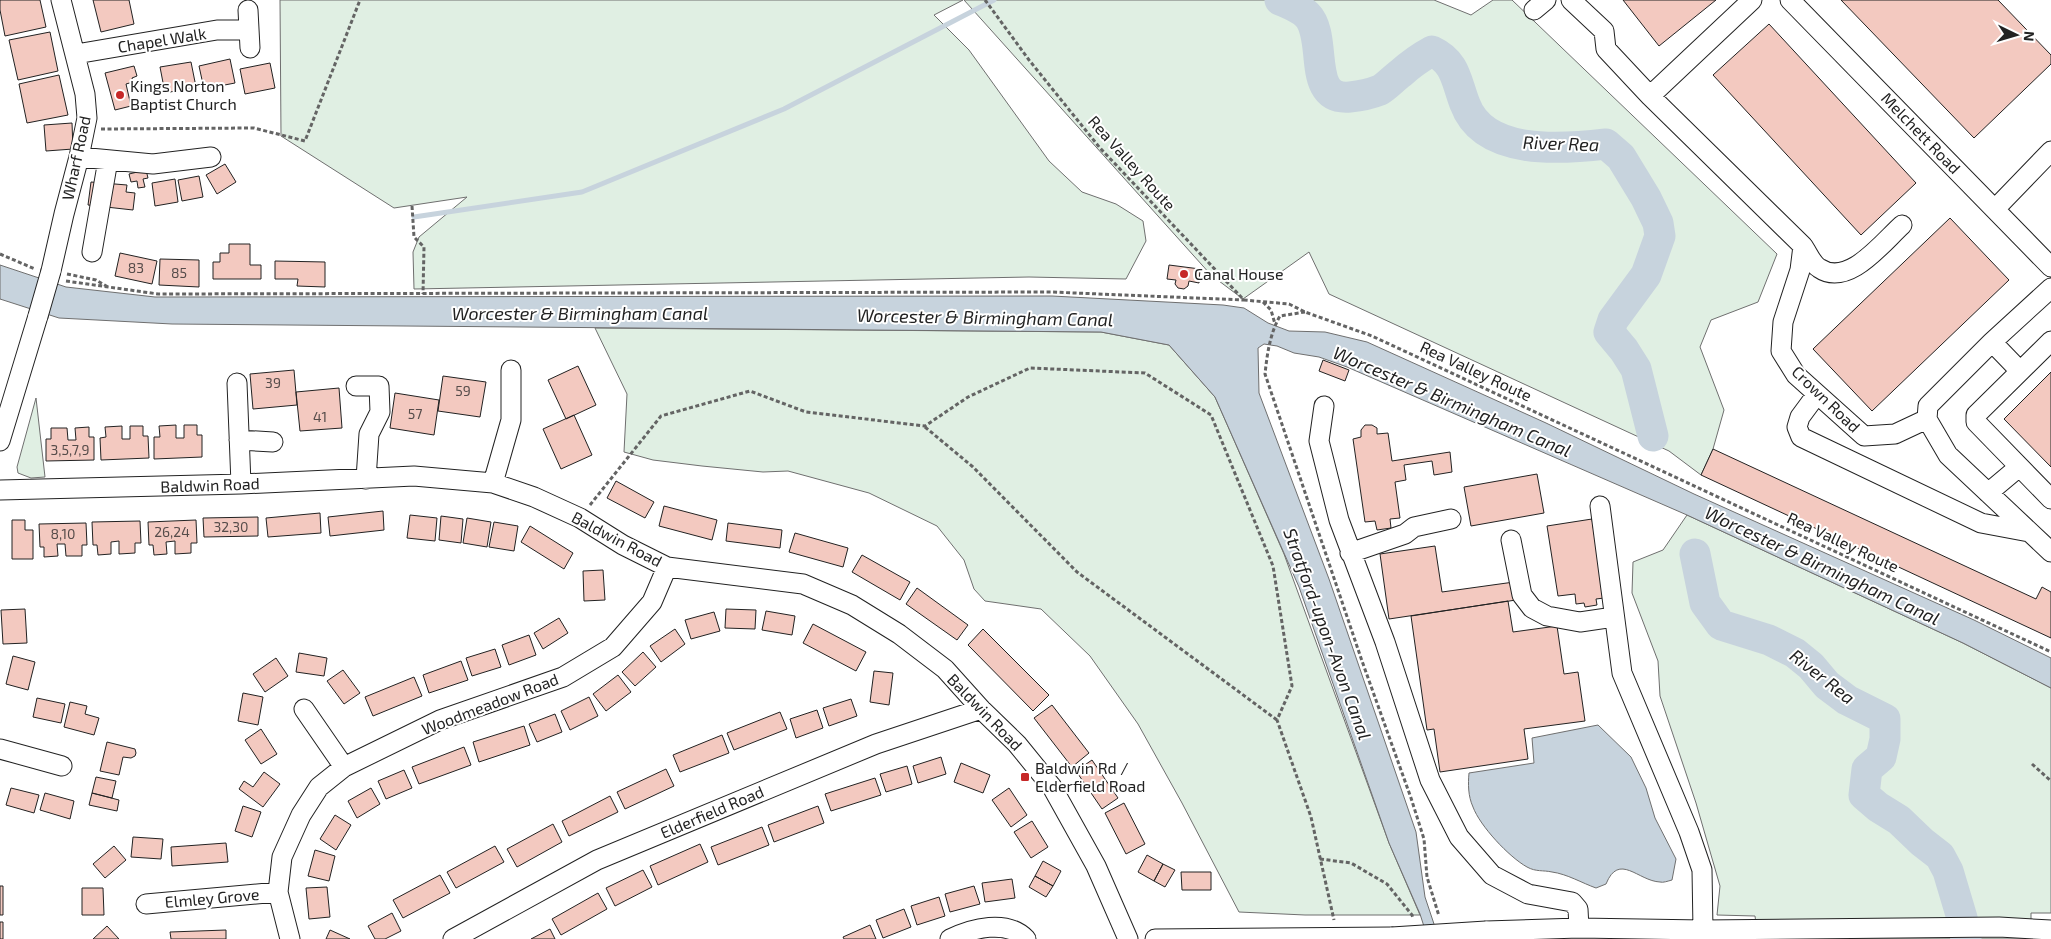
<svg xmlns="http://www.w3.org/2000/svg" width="2051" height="939" font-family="'Exo 2',sans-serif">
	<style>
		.green { fill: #e0efe3; stroke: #6f6f6f }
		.water { fill: #c7d3dd; stroke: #6f6f6f }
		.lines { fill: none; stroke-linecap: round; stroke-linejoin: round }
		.stream { stroke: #c7d3dd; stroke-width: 5 }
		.river { stroke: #c7d3dd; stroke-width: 31 }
		.building { fill: #f3c9c0; stroke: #222 }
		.minor-casing { stroke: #222; stroke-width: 21 }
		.path { stroke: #646464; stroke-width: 3; stroke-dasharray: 4 2.5; stroke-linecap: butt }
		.minor { stroke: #fff; stroke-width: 19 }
		.minor-bridge-casing { stroke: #222; stroke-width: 21; stroke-linecap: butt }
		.minor-bridge { stroke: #fff; stroke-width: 19 }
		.poi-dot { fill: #c62828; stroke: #fff; stroke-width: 2 }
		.labels { text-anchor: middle; stroke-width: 4; stroke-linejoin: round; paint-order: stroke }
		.number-label { font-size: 14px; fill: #564c4a }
		.street-label { font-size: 16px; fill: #222; stroke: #fff }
		.poi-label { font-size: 16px; fill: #222; stroke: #fff; text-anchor: start }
		.water-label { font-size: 18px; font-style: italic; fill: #222; stroke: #fff }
	</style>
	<rect width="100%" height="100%" fill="#fff"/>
	<path class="green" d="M280 0H963L934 15 969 50 1049 161 1082 192 1116 204 1143 221 1146 241 1126 279 1029 277 414 289 413 252 419 237 467 197 394 208 281 136Z
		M964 0H1434L1471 15 1493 0H1512L1777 254 1758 302 1711 320 1700 347 1724 410 1713 449 1701 475 1669 451 1329 294 1309 252 1243 299 1211 275Z
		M595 328 1101 332 1169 345 1215 397 1284 554 1389 843 1420 915H1305L1239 912 1182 803 1138 724 1090 656 1041 609 985 601 974 589 964 560 937 526 869 493 788 471 763 472 702 466 653 460 624 452 627 394Z
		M36 398 45 477 31 478 18 473 17 467Z
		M1687 515 1963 643 2051 688V913H2031V939H1758L1755 916 1717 915 1720 886 1696 803 1660 696 1658 661 1632 593 1633 562 1663 550Z"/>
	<path class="water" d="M0 265 66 287 155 297 1052 296 1223 305 1244 308 1268 323 1289 331 1325 332 1367 342 1546 423 1694 494 1974 620 2051 658V688L1963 643 1687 515 1347 367 1319 357 1294 353 1277 346 1264 344 1258 348 1259 393 1329 579 1416 832 1425 897 1439 939H1428L1420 914 1389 843 1299 587 1215 397 1169 345 1101 332 172 324 59 318 0 299Z
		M1598 725 1631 757 1646 788 1655 818 1676 859 1672 880C1668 881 1663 883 1660 882 1638 881 1619 852 1606 884L1596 888C1582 883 1567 874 1552 872 1543 870 1536 872 1527 867 1509 857 1480 826 1473 807 1468 796 1468 784 1469 773L1534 763 1532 738Z"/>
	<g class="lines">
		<path class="stream" d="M414 217 582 192 784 109 994 0"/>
		<path class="river" d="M1280 0C1289 4 1300 8 1307 15 1329 37 1305 101 1350 97 1360 96 1370 94 1380 90 1387 86 1394 78 1401 73 1411 64 1421 57 1432 51 1456 62 1456 81 1465 104 1484 156 1562 149 1606 144L1621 157 1646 198 1658 223 1660 236 1646 275 1613 320 1609 332 1624 350 1636 369 1653 436
			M1695 554 1705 603 1721 625 1769 640 1795 653 1811 666 1827 685 1847 700 1885 719V739L1881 757 1867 769 1864 795 1878 807 1899 820 1922 842 1940 856 1948 871 1962 918 1966 939"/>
	</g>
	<path class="building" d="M0 0H40L46 27 5 36 0 10Z
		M93 0H129L134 24 101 32Z
		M1623 0H1716L1659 46Z
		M1841 0H1998L2051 55V64L1974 138Z
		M1769 24 1916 183 1861 235 1713 75Z
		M50 32 58 71 18 80 9 40Z
		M230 59 235 83 204 89 199 66Z
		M191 62 196 87 165 93 160 67Z
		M270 63 275 88 245 94 240 69Z
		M134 66 137 76 132 78 133 82 126 84 131 106 115 110 105 73Z
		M59 75 68 115 27 123 19 84Z
		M72 123 73 149 46 151 44 125Z
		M225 164 236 182 217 194 206 175Z
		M146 170 148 178 143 179 145 187 138 188 137 181 131 182 129 174Z
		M199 176 203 197 182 201 178 180Z
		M175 179 178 202 155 206 152 183Z
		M91 182 127 185 126 192 135 193 133 210 88 205Z
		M1950 218 2009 280 1872 411 1813 349Z
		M229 244H250V265H261V279H213V262H220V253H229Z
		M120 253 157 261 152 284 115 276Z
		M160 259 199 260V287L159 285Z
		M275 261 325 262V287L297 286 298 279H275Z
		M1169 265 1200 269 1199 283 1189 281 1188 286 1184 289 1178 288 1175 284 1176 280 1167 279Z
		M1323 360 1349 370 1345 381 1319 371Z
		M578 366 596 405 566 419 548 380Z
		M294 370 297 405 253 409 250 374Z
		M2051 372V467L2004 419Z
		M443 376 486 382 480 417 438 411Z
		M339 388 342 428 300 431 296 392Z
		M395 393 439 400 434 435 390 428Z
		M574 415 592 455 561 469 543 429Z
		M176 425V438H184V425H197V435H202V457L154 459V437H160L159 426Z
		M1365 425H1372L1377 428V434L1388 433 1392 461 1450 452 1452 472 1434 475 1432 461 1404 465 1406 480 1395 482 1400 518 1390 519 1391 528 1377 530 1375 521 1365 522 1353 439 1361 437V430Z
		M122 426V439H130V426H143V436H148L149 458 101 460 100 438 106 437 105 427Z
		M89 427V437H94V460L46 461V439H51V428H67L68 440H76L75 428Z
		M1713 449 2036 599 2042 587 2051 592V638L1701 475Z
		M1537 474 1544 513 1471 526 1464 487Z
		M616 481 654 502 645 518 607 498Z
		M664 506 717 520 712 540 659 526Z
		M383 511 384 530 330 536 328 517Z
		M320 513 321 533 268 537 266 518Z
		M410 515 437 518 435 541 407 538Z
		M441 516 463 519 461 543 439 540Z
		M258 517V536L204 537 203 518Z
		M467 518 491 522 487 547 463 543Z
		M1592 519 1604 598 1596 599 1597 605 1585 607 1584 603 1576 604 1575 594 1558 596 1547 526Z
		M12 520H25V530H33V559H12Z
		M196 520 197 543H191V553L175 554V541L166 542 167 554 154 555 153 545H149L148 522Z
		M140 521 141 543H135V553L119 554V541L111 542V554L98 555 97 545H93L92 522Z
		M494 522 518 526 514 551 489 547Z
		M86 523 87 545H82V556H66L65 544H57L58 556 44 557V547H40L39 524Z
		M728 523 782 530 780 548 726 541Z
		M530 526 573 553 564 569 521 542Z
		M795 533 848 548 843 567 789 552Z
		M1435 546 1442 592 1514 582 1516 600 1389 619 1380 554Z
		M862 555 910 582 900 600 852 572Z
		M603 570 605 600 584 601 583 571Z
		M917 588 968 625 957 640 906 604Z
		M1508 601 1513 632 1557 626 1564 674 1578 672 1585 721 1524 729 1528 759 1440 772 1434 729 1427 730 1411 616Z
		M25 609 27 643 3 644 1 610Z
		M726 609 756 610 755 629 725 628Z
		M766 611 795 616 792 635 762 630Z
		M714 612 720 631 691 639 685 620Z
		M559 618 568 633 543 649 534 633Z
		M813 624 866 652 856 671 803 643Z
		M675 629 685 644 661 662 650 646Z
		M983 629 1049 695 1033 711 968 645Z
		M529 635 536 655 509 665 502 645Z
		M495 649 501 667 472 676 466 658Z
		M643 652 656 667 635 686 622 672Z
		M299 653 327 658 324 676 296 672Z
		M13 656 35 662 28 690 6 684Z
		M276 658 288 676 265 692 253 674Z
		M461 661 468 680 429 693 423 675Z
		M343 670 360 693 344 704 327 681Z
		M874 671 893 673 889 705 870 702Z
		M618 675 631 692 606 711 593 694Z
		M414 677 422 696 373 716 365 697Z
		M243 693 263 697 258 725 238 721Z
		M589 697 598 716 570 730 561 711Z
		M37 698 65 704 61 723 33 717Z
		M851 699 857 716 829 726 823 708Z
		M70 702 87 706 85 714 99 718 94 735 64 727Z
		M1052 705 1089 753 1072 767 1034 718Z
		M817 710 823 728 796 738 790 719Z
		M780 712 787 729 734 750 727 733Z
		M555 714 562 732 537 742 529 724Z
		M524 726 530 745 479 762 473 742Z
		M261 729 277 754 261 764 245 740Z
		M722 735 729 753 680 772 673 755Z
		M107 742 135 749 136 753 135 756 131 758 123 757 119 775 100 771Z
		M464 747 471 765 419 784 412 767Z
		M941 757 946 774 918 783 913 766Z
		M1092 760 1118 798 1102 809 1076 771Z
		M961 763 990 775 983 793 954 782Z
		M907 766 912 784 886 792 880 774Z
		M666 769 674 786 625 809 617 792Z
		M404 770 412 788 386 799 378 781Z
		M264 772 280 784 263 807 239 789 244 781 253 787Z
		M96 777 116 781 112 798 92 793Z
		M875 778 881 795 831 811 825 794Z
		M11 788 39 795 34 813 6 805Z
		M371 788 380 804 357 818 348 801Z
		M1009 788 1027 815 1011 827 992 800Z
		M45 793 74 801 70 819 40 810Z
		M92 793 119 800 117 811 89 805Z
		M610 796 618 812 569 836 562 821Z
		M1124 803 1145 844 1126 854 1105 813Z
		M243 806 261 812 252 837 235 831Z
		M818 806 824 823 774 842 768 825Z
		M335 815 351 825 336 850 320 839Z
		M1032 821 1048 847 1031 858 1014 832Z
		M553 824 562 842 517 867 507 849Z
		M762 827 769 845 718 865 711 847Z
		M133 837 163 839 161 859 131 857Z
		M226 843 228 862 172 866 171 847Z
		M700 844 708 862 658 885 650 866Z
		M114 846 126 860 105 878 93 864Z
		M495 846 504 862 456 888 447 872Z
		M315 850 335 856 329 881 308 876Z
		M1147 855 1163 864 1154 881 1138 872Z
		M1043 861 1061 871 1053 886 1035 876Z
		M1163 864 1175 870 1165 887 1154 881Z
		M643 870 652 887 615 906 606 888Z
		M1181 872H1211V890H1182Z
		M440 875 450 893 403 918 393 900Z
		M1035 876 1053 886 1046 897 1029 887Z
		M1012 879 1015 898 985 902 982 883Z
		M0 886H3V915H0Z
		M974 886 980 904 950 912 945 894Z
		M327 887 330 917 309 919 306 888Z
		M82 888H103L104 915H82Z
		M598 893 607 909 561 935 552 919Z
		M939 897 945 916 917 925 911 906Z
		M904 909 911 927 883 938 876 920Z
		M392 913 401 931 385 939H375L368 926Z
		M0 922H3V939H0Z
		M870 925 876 939H844L843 937Z
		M107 926 119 939H93Z
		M550 929 555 939H531Z
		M226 930V939H171L170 932Z
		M330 930 350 939H326Z"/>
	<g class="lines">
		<defs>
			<path id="minor" d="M1571 0 1604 31 1606 49 1650 96 1803 246 1800 270 1783 322 1781 351 1796 375 1864 436 1895 434 1927 419 1948 455 2051 552
				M1790 0 2051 267
				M248 10 250 48
				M1534 10 1546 0
				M76 54 217 30H249
				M1650 96 1752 0
				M79 157 153 164 211 157
				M1995 209 2051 151
				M1803 246C1808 253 1812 264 1819 268 1848 288 1882 243 1902 225
				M92 252 108 160
				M51 271 64 214 79 157 87 118 85 94 61 0
				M2051 341 1976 415V422L2051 499
				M1992 342 2020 371
				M237 383 241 484
				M356 386H379L380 412 369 434 366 479
				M1817 394 1800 417 1797 427 1801 437 1981 523 2029 532
				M1324 406 1319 441 1339 520 1385 642 1430 780 1459 837 1492 875 1528 894 1572 902 1578 909 1579 928
				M1927 419 1928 406 1992 342 2051 288
				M239 440 273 442
				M0 441 38 316
				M493 483 511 420V370
				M0 490 241 484 414 476 493 483 534 497 580 518 623 545 667 567 803 584 852 605 899 634 945 669 981 709 1017 744 1052 787 1096 866 1128 939
				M1988 493 2019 467
				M1600 506 1622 673 1689 832 1702 870 1703 930
				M1511 540 1522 595 1532 608 1547 616 1580 622 1614 617
				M1350 553 1405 534 1414 527 1451 519
				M304 709 344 767
				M0 749 62 766
				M146 904 278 892
				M1486 931 1579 928 1703 930 1999 927 2051 930
				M290 939 278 892 282 857 301 815 319 787 344 767 440 720 563 677 613 647 652 602 667 567
				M453 939 597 860 876 744 981 709
				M950 939C972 928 1007 919 1026 939
				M1155 939 1392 937"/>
		</defs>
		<use href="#minor" class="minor-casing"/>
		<path class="path" d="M985 0 1029 60 1100 148 1244 300 1289 304 1305 312 1372 336 2051 652
			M101 129 254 128 305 141 360 0
			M412 206 414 237 424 247 423 294
			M0 254 35 269
			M67 274 96 280 108 287
			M66 281 158 294 1051 292 1244 300
			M1263 302 1271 310 1275 324
			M1305 312 1280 316C1270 333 1267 355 1265 374L1362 661 1411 798 1424 839 1427 877 1439 916
			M925 427 973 467 1077 572 1277 720
			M590 505 661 416 750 391 806 412 925 426 968 397 1030 368 1145 373 1211 415 1273 566 1292 686 1277 720 1311 817 1334 920
			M2032 764 2051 781
			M1320 859 1351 863 1387 884 1412 915 1413 918"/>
		<use href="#minor" class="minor"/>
		<defs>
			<path id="minor-bridge" d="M38 316 51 271
				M1392 937 1486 931"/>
		</defs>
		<use href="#minor-bridge" class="minor-bridge-casing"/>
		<use href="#minor-bridge" class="minor-bridge"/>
	</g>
	<g class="poi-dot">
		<circle cx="120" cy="95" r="5"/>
		<circle cx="1184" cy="274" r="5"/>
		<rect x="1020" y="772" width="10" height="10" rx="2.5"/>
	</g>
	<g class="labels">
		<g class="number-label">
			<text x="136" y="273">83</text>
			<text x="179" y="278">85</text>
			<text x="273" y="388">39</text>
			<text x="463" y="396">59</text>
			<text x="415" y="419">57</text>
			<text x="320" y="422">41</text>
			<text x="70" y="455">3,5,7,9</text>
			<text x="231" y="532">32,30</text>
			<text x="172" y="537">26,24</text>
			<text x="63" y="539">8,10</text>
		</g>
		<g class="street-label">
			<text transform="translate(162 40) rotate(-9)" y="6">Chapel Walk</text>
			<text transform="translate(1921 133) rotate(46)" y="6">Melchett Road</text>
			<text transform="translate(76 158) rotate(-78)" y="6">Wharf Road</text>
			<text transform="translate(1132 163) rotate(48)" y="6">Rea Valley Route</text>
			<text transform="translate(1476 371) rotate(25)" y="6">Rea Valley Route</text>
			<text transform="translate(1826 399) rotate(44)" y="6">Crown Road</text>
			<text transform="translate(210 485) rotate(-2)" y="6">Baldwin Road</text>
			<text transform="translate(617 539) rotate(28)" y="6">Baldwin Road</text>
			<text transform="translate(1843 542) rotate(25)" y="6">Rea Valley Route</text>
			<text transform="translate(490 704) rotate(-21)" y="6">Woodmeadow Road</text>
			<text transform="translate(985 712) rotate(46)" y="6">Baldwin Road</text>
			<text transform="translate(712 812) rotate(-23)" y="6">Elderfield Road</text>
			<text transform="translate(212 898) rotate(-5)" y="6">Elmley Grove</text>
		</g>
		<g class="poi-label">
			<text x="130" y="92">Kings Norton<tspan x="130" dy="18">Baptist Church</tspan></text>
			<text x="1194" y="280">Canal House</text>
			<text x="1035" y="774">Baldwin Rd /<tspan x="1035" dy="18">Elderfield Road</tspan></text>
		</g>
		<g class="water-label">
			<text transform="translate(1561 144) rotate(2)" y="6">River Rea</text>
			<text x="580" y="320">Worcester &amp; Birmingham Canal</text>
			<text transform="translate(985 318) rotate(1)" y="6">Worcester &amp; Birmingham Canal</text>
			<text transform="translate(1452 402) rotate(23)" y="6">Worcester &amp; Birmingham Canal</text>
			<text transform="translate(1822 566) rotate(25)" y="6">Worcester &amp; Birmingham Canal</text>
			<text transform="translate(1327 634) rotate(70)" y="6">Stratford-upon-Avon Canal</text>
			<text transform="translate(1822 677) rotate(38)" y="6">River Rea</text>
		</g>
	</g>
	<g transform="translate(2016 35) rotate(95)" stroke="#ffffff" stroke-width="4" paint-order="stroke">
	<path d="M0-4L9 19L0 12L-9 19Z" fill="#222222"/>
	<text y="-8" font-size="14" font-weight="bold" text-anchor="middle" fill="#222222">N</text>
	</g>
</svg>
